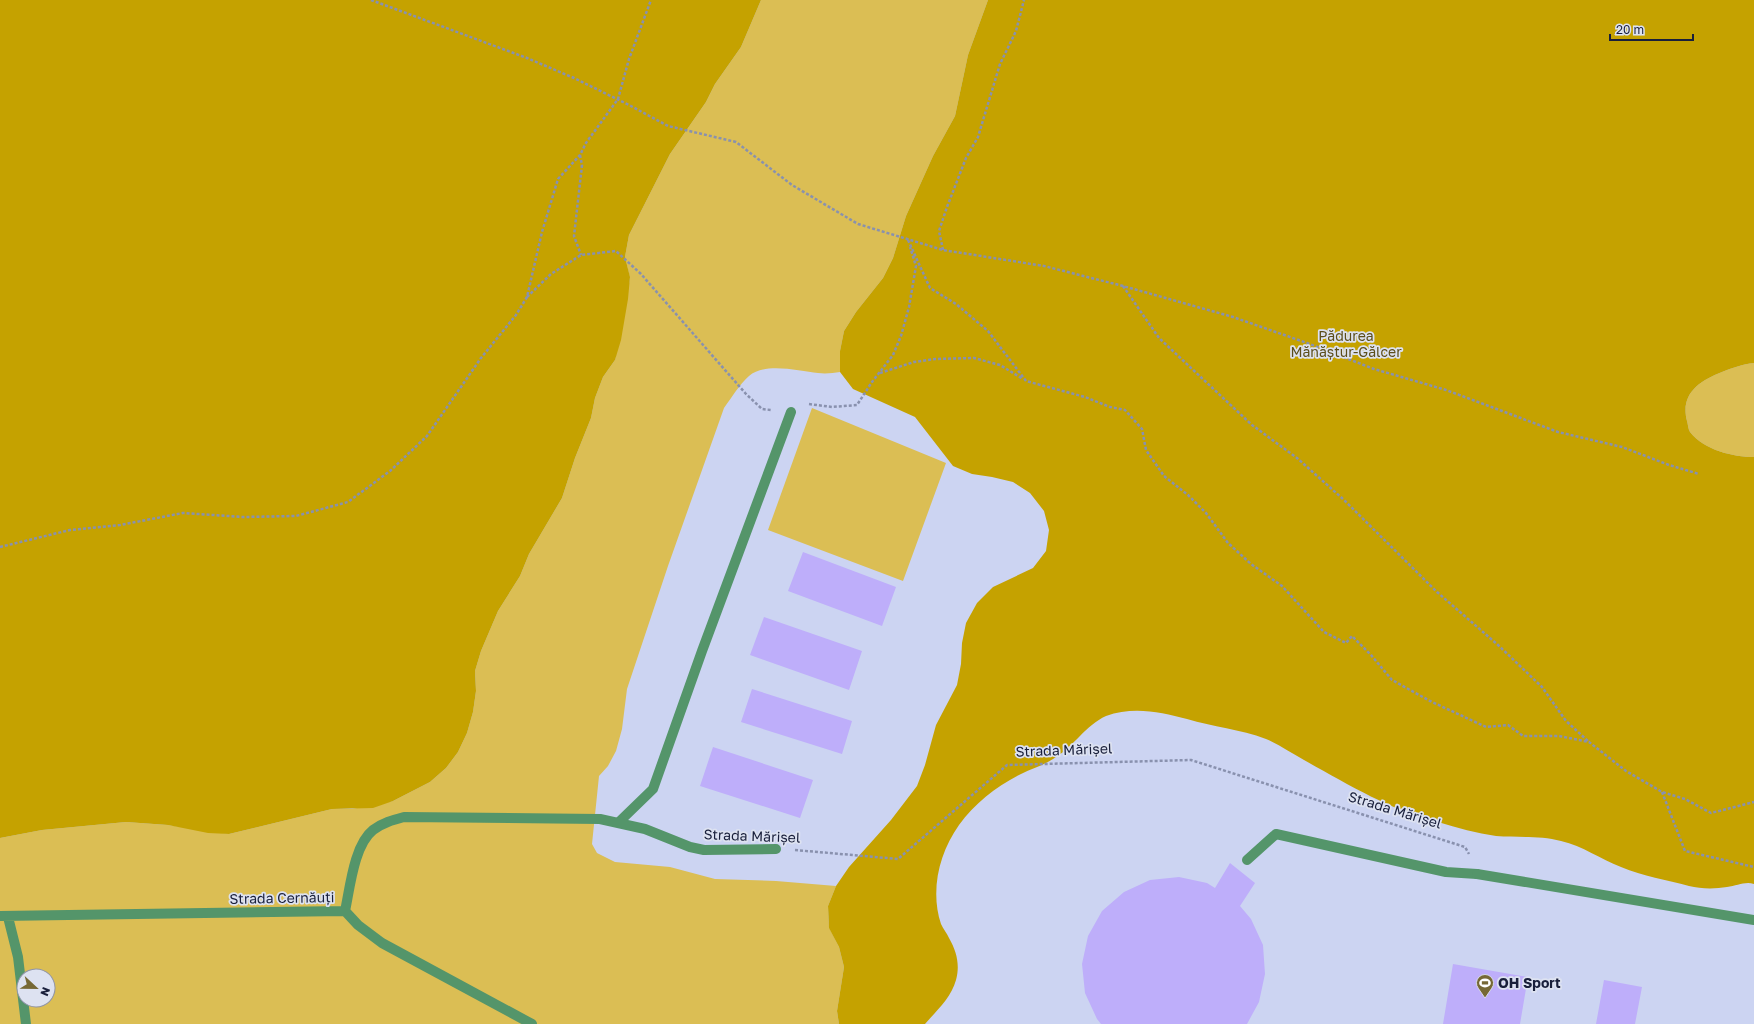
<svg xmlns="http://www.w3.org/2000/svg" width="1754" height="1024" font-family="'Golos Text',sans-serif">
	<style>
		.green { fill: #dbbe54; fill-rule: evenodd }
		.forest { fill: #c5a200 }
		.building { fill: #beaefa }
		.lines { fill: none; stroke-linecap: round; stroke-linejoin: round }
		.path { stroke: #8991ae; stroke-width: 2.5; stroke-dasharray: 3 2; stroke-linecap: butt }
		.service { stroke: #54956a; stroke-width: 10 }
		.minor { stroke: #54956a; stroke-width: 10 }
		.labels { text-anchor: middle; stroke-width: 3.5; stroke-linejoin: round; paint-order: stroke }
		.park-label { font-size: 14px; fill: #5c4e1b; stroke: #dde2f1 }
		.street-label { font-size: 14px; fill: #191f3b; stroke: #dde2f1 }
		.poi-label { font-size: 14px; font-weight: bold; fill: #191f3b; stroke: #dde2f1; text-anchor: start }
	</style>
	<rect width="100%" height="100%" fill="#ccd4f2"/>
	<path class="green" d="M761 0H988L968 55 955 116 933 156 906 216 893 258 883 278 856 312 844 331 840 351V372C833 373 826 374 818 373 799 371 765 362 749 376 739 385 732 397 724 408L668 566 627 689 622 729 616 751 608 766 599 776 592 844 597 853 615 862 670 867 715 879 776 881 836 886 828 906 829 927 839 947 844 967 837 1011 839 1024H0V838L42 830 126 822 168 825 229 834 332 809H352L393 801 430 782 446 768 458 752 467 733 473 712 476 691 475 671 481 651 498 611 520 576 529 554 562 498 575 458 591 418 595 398 603 377 615 360 630 278 625 257 629 235 670 154 706 102 715 84 741 47ZM24 976H48V1000H24Z
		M1754 363V457C1733 457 1704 450 1690 432 1688 429 1688 424 1687 421 1680 394 1699 381 1722 372 1732 368 1743 364 1754 363Z
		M812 408 946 463 903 581 768 530Z"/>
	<path class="forest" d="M0 0H761L741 47 715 84 706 102 670 154 629 235 625 257 630 277 628 299 621 340 615 360 603 377 595 398 591 418 575 458 562 498 529 554 520 576 498 611 481 651 475 671 476 691 473 712 467 733 458 752 446 768 430 782 393 801 373 808 332 809 229 834 208 833 168 825 126 822 42 830 0 838Z
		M988 0H1754V363C1743 364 1732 368 1722 372 1699 381 1680 394 1687 421 1688 424 1688 429 1690 432 1704 450 1733 457 1754 457V884C1745 881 1737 886 1727 887 1715 889 1701 889 1689 886 1667 880 1643 876 1621 867 1600 859 1583 846 1561 841 1540 835 1518 838 1496 836 1477 833 1457 828 1438 822 1390 810 1347 784 1304 760 1291 753 1280 745 1266 739 1240 729 1213 727 1187 719 1161 712 1133 706 1106 716 1086 725 1074 746 1056 757 1045 765 1033 768 1021 774 997 786 975 803 959 825 939 853 930 891 941 924 943 929 947 933 949 938 957 952 960 965 956 980 951 998 937 1010 925 1024H839L837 1011 844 967 839 947 829 928 828 906 836 886 849 867 891 820 917 786 925 765 936 725 957 685 961 664 962 643 966 623 977 603 993 587 1033 568 1046 551 1049 530 1044 511 1030 493 1013 482 992 477 972 474 953 466 915 417 853 389 840 372V351L844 331 856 312 883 278 893 258 906 216 933 156 955 116 968 55Z"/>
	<path class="building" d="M803 552 896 587 882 626 788 591Z
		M764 617 862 651 849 690 750 655Z
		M752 689 852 721 842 754 741 722Z
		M713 747 813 780 800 818 700 786Z
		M1230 863 1255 883 1240 906 1251 919 1263 945 1265 974 1259 1002 1247 1024H1101L1097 1019 1085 993 1082 964 1088 936 1102 911 1124 892 1150 880 1179 877 1207 883 1215 888Z
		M1453 964 1528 977 1520 1024H1443Z
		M1604 980 1642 987 1635 1024H1596Z"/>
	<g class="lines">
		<path class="path" d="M371 0 527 58 574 78 629 105 668 126 736 142 792 185 858 224 943 250 1044 266 1123 286 1233 317 1307 343 1374 369 1446 390 1558 432 1622 447 1669 465 1699 474
			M580 155 582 165 574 236 581 255
			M908 240 930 288 956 304 988 331 1026 381 1085 397 1110 407 1125 410 1142 429 1146 450 1164 476 1188 495 1206 513 1228 543 1251 564 1282 586 1324 632 1346 643 1352 636 1371 655 1392 680 1430 701 1486 727 1508 725 1523 736H1559L1589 742 1626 771 1662 792 1685 799 1711 813 1754 802
			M943 250 939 231 947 207 966 158 978 137 1000 64 1016 31 1024 0
			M1123 286 1159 338 1252 425 1297 458 1343 499 1437 592 1498 645 1542 687 1566 721 1588 741
			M527 297 551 274 581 255 616 251 641 274 746 394 762 409 771 410
			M880 373 914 362 935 359 974 358 1000 365 1023 379
			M809 404 832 407 857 405 872 382 893 355 901 336 909 307 916 266 910 247
			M0 547 70 530 120 525 183 513 243 517 296 516 348 502 390 471 427 436 481 358 516 315 527 297 542 232 558 179 580 155 586 143 618 99 629 59 651 0
			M1662 792 1685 851 1754 867
			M795 850 898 859 1007 765 1191 760 1465 847 1469 854"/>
		<path class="service" d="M619 822 653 789 702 651 791 412
			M1247 860 1276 834 1446 872 1477 874"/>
		<path class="minor" d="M1477 874 1754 920
			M345 911C350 888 354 845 373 830 382 823 393 820 404 817L600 819 645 829 690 847 704 850 776 849
			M0 916 345 911 358 925 382 943 532 1024
			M8 917 18 957 26 1024"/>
	</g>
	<defs>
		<symbol id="stadium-pin" viewBox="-11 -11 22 30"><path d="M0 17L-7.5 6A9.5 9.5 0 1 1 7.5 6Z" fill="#766835" stroke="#dde2f1"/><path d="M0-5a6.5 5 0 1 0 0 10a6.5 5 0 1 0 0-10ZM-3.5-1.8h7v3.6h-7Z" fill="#fff"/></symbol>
	</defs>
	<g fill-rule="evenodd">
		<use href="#stadium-pin" x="1475" y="973" width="20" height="27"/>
	</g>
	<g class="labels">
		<g class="park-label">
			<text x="1346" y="341">Pădurea<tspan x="1346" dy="16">Mănăștur-Gălcer</tspan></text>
		</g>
		<g class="street-label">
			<text transform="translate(1064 750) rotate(-2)" y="5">Strada Mărișel</text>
			<text transform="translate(1395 810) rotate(17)" y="5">Strada Mărișel</text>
			<text transform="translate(752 836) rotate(2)" y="5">Strada Mărișel</text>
			<text transform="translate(282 898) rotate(-1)" y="5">Strada Cernăuți</text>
		</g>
		<g class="poi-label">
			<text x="1498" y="988">OH Sport</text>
		</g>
	</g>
	<g transform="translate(36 988) rotate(112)"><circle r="19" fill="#dde2f1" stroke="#8f94a8"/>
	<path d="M0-3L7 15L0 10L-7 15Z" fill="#766835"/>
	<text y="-6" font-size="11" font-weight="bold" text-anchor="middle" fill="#191f3b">N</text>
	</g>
	<path d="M1610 34v6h83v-6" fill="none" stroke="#191f3b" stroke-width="2"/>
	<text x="1616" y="34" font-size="12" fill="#191f3b" stroke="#dde2f1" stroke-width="3" paint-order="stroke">20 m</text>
</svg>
